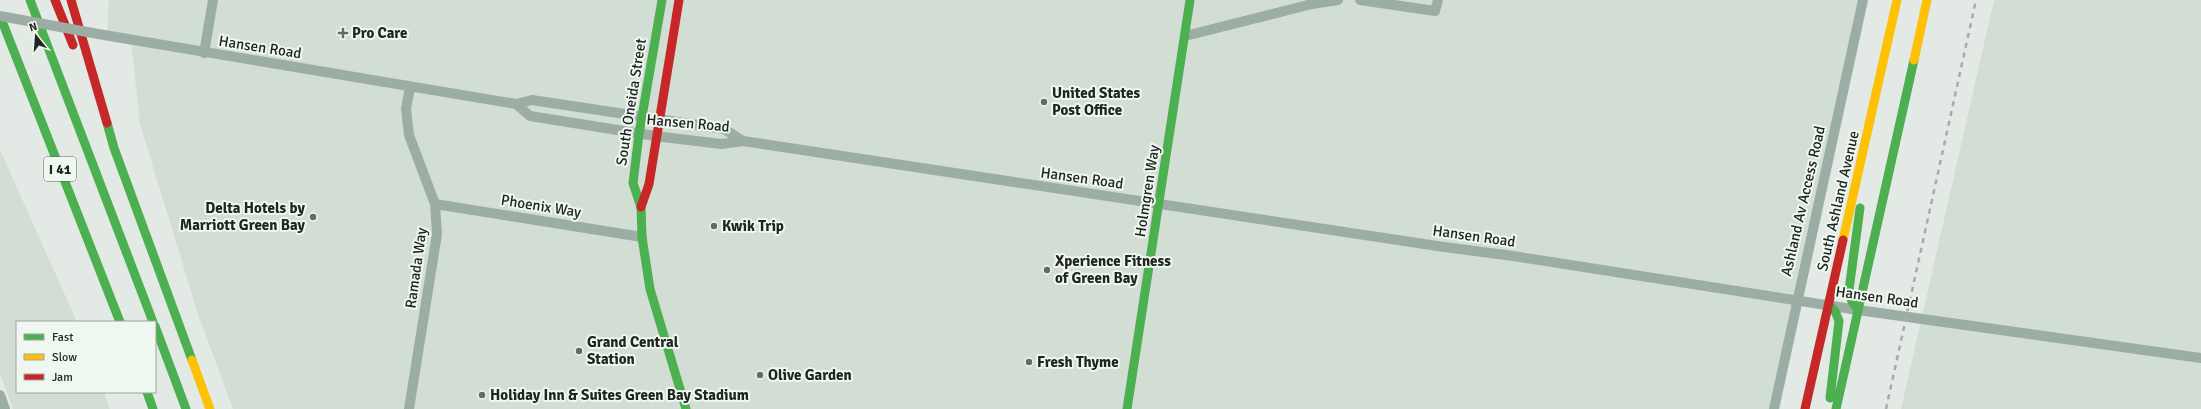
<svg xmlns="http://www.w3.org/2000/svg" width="2201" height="409" font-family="Signika,sans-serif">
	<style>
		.built { fill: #d2ddd4 }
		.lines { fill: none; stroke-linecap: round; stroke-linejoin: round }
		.street { stroke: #9cada5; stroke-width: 10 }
		.fast { stroke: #4caf50; stroke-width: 9 }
		.slow { stroke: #ffc107; stroke-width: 9 }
		.jam { stroke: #c62828; stroke-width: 9 }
		.rail { stroke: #a2ada8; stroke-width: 2.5; stroke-dasharray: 5 5; stroke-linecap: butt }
		.street-bridge { stroke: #9cada5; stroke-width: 10 }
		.poi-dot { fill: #656a66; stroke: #eff8f0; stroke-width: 1.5 }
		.labels { text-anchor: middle; stroke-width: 4; stroke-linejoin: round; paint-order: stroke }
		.shield { fill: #eff8f0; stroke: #5f6460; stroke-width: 1 }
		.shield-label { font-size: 14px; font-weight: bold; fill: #212522 }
		.poi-label { font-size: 15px; font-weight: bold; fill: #212522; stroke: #eff8f0; text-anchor: start }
		.street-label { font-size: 15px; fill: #212522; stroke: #eff8f0 }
	</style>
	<rect width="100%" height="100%" fill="#e3e9e4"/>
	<path class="built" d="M109 0H1863L1774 409H233L198 314 140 124 131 40 107 36Z
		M1994 0H2201V409H1901Z
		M0 150 77 322H17V392H104L110 409H13L0 373Z"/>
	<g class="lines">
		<path class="street" d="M1360 0 1435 11 1438 0
			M98 34 516 104 532 100 724 129 743 141
			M1185 36 1312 4 1338 0
			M204 53 213 0
			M516 104 530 116 655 136 721 144 743 141 1444 247 1513 256 1858 310 2201 358
			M435 204 642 237
			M0 395 5 409
			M409 409 437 234 435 204 409 135 406 109 410 87
			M1774 409 1863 0"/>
		<path class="fast" d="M30 0 153 322
			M662 0 639 134 633 183 641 207 642 237 650 289 686 409
			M0 16 120 322
			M107 123 114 148 192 360
			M1829 305 1835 311 1839 321 1830 398
			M1858 310 1852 302 1849 290 1860 208
			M155 326 186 409
			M147 392 153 409
			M1127 409 1190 0
			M1836 409 1914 60"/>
		<path class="slow" d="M1914 60 1927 0
			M1843 240 1897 0
			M192 360 210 409"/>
		<path class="jam" d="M55 0 73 45
			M71 0 107 123
			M641 207 649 184 679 0
			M1805 409 1843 240"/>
		<path class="rail" d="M1886 409 1976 0"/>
		<path class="street-bridge" d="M0 16 98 34"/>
	</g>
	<g class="poi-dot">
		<path d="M341 27h4v4h4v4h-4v4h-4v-4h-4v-4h4z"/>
		<circle cx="1044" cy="102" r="4"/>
		<circle cx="313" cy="217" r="4"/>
		<circle cx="714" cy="226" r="4"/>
		<circle cx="1047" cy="270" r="4"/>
		<circle cx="579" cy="351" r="4"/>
		<circle cx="1029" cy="362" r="4"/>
		<circle cx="760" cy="375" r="4"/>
		<circle cx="482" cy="395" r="4"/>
	</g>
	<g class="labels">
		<rect class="shield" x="44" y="157" width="32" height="24" rx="3"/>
		<g class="shield-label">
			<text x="60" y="174">I 41</text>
		</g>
		<g class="poi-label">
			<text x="352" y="38">Pro Care</text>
			<text x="1052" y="98">United States<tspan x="1052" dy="17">Post Office</tspan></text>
			<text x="305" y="213" text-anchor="end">Delta Hotels by<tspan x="305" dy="17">Marriott Green Bay</tspan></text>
			<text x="722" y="231">Kwik Trip</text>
			<text x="1055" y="266">Xperience Fitness<tspan x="1055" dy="17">of Green Bay</tspan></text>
			<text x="587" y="347">Grand Central<tspan x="587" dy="17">Station</tspan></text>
			<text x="1037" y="367">Fresh Thyme</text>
			<text x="768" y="380">Olive Garden</text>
			<text x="490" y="400">Holiday Inn &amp; Suites Green Bay Stadium</text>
		</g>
		<g class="street-label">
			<text transform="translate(260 47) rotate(9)" y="5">Hansen Road</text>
			<text transform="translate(631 102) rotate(-81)" y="5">South Oneida Street</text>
			<text transform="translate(688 123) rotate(5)" y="5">Hansen Road</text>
			<text transform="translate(1082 178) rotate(8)" y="5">Hansen Road</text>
			<text transform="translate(1147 191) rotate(-81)" y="5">Holmgren Way</text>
			<text transform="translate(1803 201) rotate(-77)" y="5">Ashland Av Access Road</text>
			<text transform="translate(1838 201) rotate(-77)" y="5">South Ashland Avenue</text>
			<text transform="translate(541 206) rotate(9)" y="5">Phoenix Way</text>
			<text transform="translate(1474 236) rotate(8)" y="5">Hansen Road</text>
			<text transform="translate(416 268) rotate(-82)" y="5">Ramada Way</text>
			<text transform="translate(1877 297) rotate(8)" y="5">Hansen Road</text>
		</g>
	</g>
	<rect x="16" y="321" width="140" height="72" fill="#eff8f0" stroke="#9da49e"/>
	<rect x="24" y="334" width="20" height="6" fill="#4caf50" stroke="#9da49e"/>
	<text x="52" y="341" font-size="12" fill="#212522">Fast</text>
	<rect x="24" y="354" width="20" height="6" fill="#ffc107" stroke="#9da49e"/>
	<text x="52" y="361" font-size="12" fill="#212522">Slow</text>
	<rect x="24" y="374" width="20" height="6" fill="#c62828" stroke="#9da49e"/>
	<text x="52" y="381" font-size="12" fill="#212522">Jam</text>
	<g transform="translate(36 36) rotate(343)" stroke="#eff8f0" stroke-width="3" paint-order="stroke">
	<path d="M0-3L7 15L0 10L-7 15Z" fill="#212522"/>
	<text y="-6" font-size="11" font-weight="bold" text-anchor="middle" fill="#212522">N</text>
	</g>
</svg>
